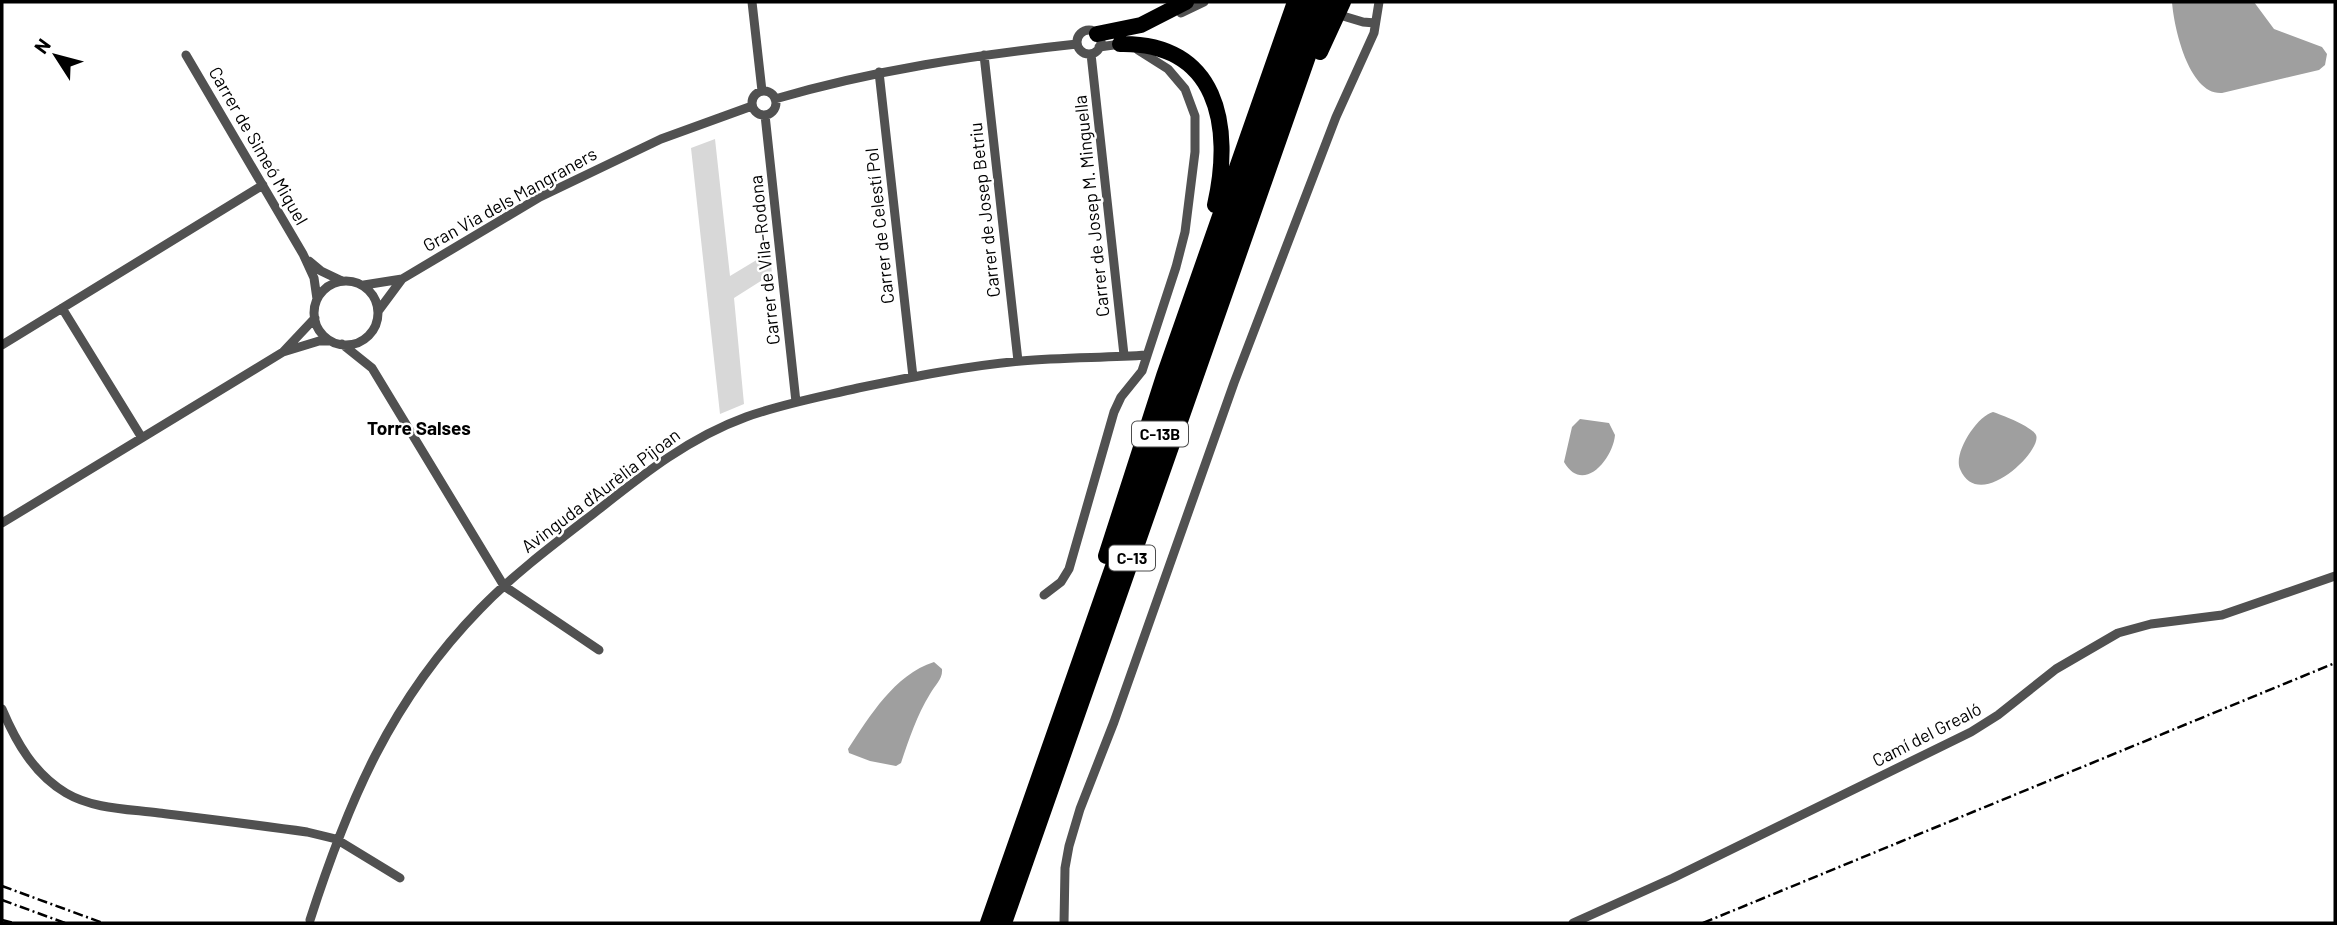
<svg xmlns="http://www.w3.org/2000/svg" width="2337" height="925" font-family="Barlow,sans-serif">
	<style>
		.green { fill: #d8d8d8 }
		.water { fill: #9f9f9f }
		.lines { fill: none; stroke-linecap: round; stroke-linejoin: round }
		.street { stroke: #515151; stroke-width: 9 }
		.highway { stroke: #000; stroke-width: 16 }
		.rail { stroke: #000; stroke-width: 2.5; stroke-dasharray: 10 3.5 2 3.5; stroke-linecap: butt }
		.labels { text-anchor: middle; stroke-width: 5; stroke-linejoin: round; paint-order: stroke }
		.shield { fill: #fff; stroke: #4c4c4c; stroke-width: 2 }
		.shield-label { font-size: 16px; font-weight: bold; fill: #000 }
		.street-label { font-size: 18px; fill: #000; stroke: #fff }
		.neighbourhood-label { font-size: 19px; font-weight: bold; fill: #000; stroke: #fff }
	</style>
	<rect width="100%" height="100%" fill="#fff"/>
	<path class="green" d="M715 139 730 276 770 252 772 274 734 298 744 404 720 414 691 148Z"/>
	<path class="water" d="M2172 2H2254L2274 29 2322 47 2327 54 2325 65 2319 70 2222 93C2189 95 2174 28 2172 2Z
		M1993 412C2002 415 2031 426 2036 435 2043 450 1979 514 1960 469 1953 453 1977 416 1993 412Z
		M1580 419 1609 423 1615 435C1613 459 1583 495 1564 462L1572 427Z
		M934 662 942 669C943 679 935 685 930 694 917 715 909 739 901 763L896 766 870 761 849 753 848 749C870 716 894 675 934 662Z"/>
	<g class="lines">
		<path class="street" d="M752 2 762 91
			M1181 13 1204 2
			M1333 13 1363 22 1375 23
			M1077 42a12 12 0 1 1 24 0a12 12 0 1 1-24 0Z
			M1099 47 1121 44
			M1091 54 1124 355
			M186 55 303 254 314 278 317 299
			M984 55 1018 361
			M879 72 913 377
			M752 103a12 12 0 1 1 24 0a12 12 0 1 1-24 0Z
			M775 99C874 70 975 55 1077 44
			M765 115 796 402
			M309 261 321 271 342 281
			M314 313a32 32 0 1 1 64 0a32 32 0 1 1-64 0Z
			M364 285 402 279
			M62 308 142 438
			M379 310 402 279 540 197 661 139 752 106
			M342 344 372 368 504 586 599 650
			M2 345 263 185
			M283 352 315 318
			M2 523 283 352 319 341H330
			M1044 595 1061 582 1069 569 1114 412 1121 397 1142 371 1176 267 1185 232 1195 152V116L1185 89 1168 69 1138 50
			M2 709C16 742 34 774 66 793 93 809 128 809 159 813 208 819 258 825 307 832L336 839 400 878
			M310 920C348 802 391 700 480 609 514 574 554 544 593 514 641 476 688 438 746 417 782 404 820 397 858 388 912 377 966 366 1021 361 1063 357 1105 358 1147 355
			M1064 923 1065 868 1069 846 1080 809 1114 722 1234 383 1336 117 1374 33 1379 2
			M1573 923 1673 878 1971 732 1998 715 2056 669 2118 633 2151 624 2222 615 2335 576"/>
		<path class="highway" d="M1097 34 1141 25 1186 2
			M1120 44C1218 42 1233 126 1215 205
			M1320 52 1343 2
			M1106 556 1164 376 1295 2
			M988 923 1311 2
			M1004 923 1327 2"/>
		<path class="rail" d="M2 886 103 923
			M2 900 65 923
			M2 920 14 923
			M1703 923 2335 663"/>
	</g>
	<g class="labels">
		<g class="shield">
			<rect x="1132" y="421.5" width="56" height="25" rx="5"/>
			<rect x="1109" y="545.5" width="46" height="25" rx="5"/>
		</g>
		<g class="shield-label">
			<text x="1160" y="440">C-13B</text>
			<text x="1132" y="564">C-13</text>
		</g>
		<g class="street-label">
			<text transform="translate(258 146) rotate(60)" y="6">Carrer de Simeó Miquel</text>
			<text transform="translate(510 200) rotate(-29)" y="6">Gran Via dels Mangraners</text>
			<text transform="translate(1092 206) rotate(-96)" y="6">Carrer de Josep M. Minguella</text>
			<text transform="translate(985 210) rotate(-96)" y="6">Carrer de Josep Betriu</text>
			<text transform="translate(880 226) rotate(-96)" y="6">Carrer de Celestí Pol</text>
			<text transform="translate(765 260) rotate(-96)" y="6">Carrer de Vila-Rodona</text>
			<text transform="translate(601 491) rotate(-37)" y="6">Avinguda d'Aurèlia Pijoan</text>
			<text transform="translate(1927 735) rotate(-27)" y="6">Camí del Grealó</text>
		</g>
		<g class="neighbourhood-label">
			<text x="419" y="435">Torre Salses</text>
		</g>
	</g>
	<rect width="2337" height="925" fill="none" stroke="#000000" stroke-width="7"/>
	<g transform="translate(56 56) rotate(306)" stroke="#ffffff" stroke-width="5" paint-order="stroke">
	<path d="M0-5L12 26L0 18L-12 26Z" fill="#000000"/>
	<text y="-10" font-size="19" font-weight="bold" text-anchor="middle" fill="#000000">N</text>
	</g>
</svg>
